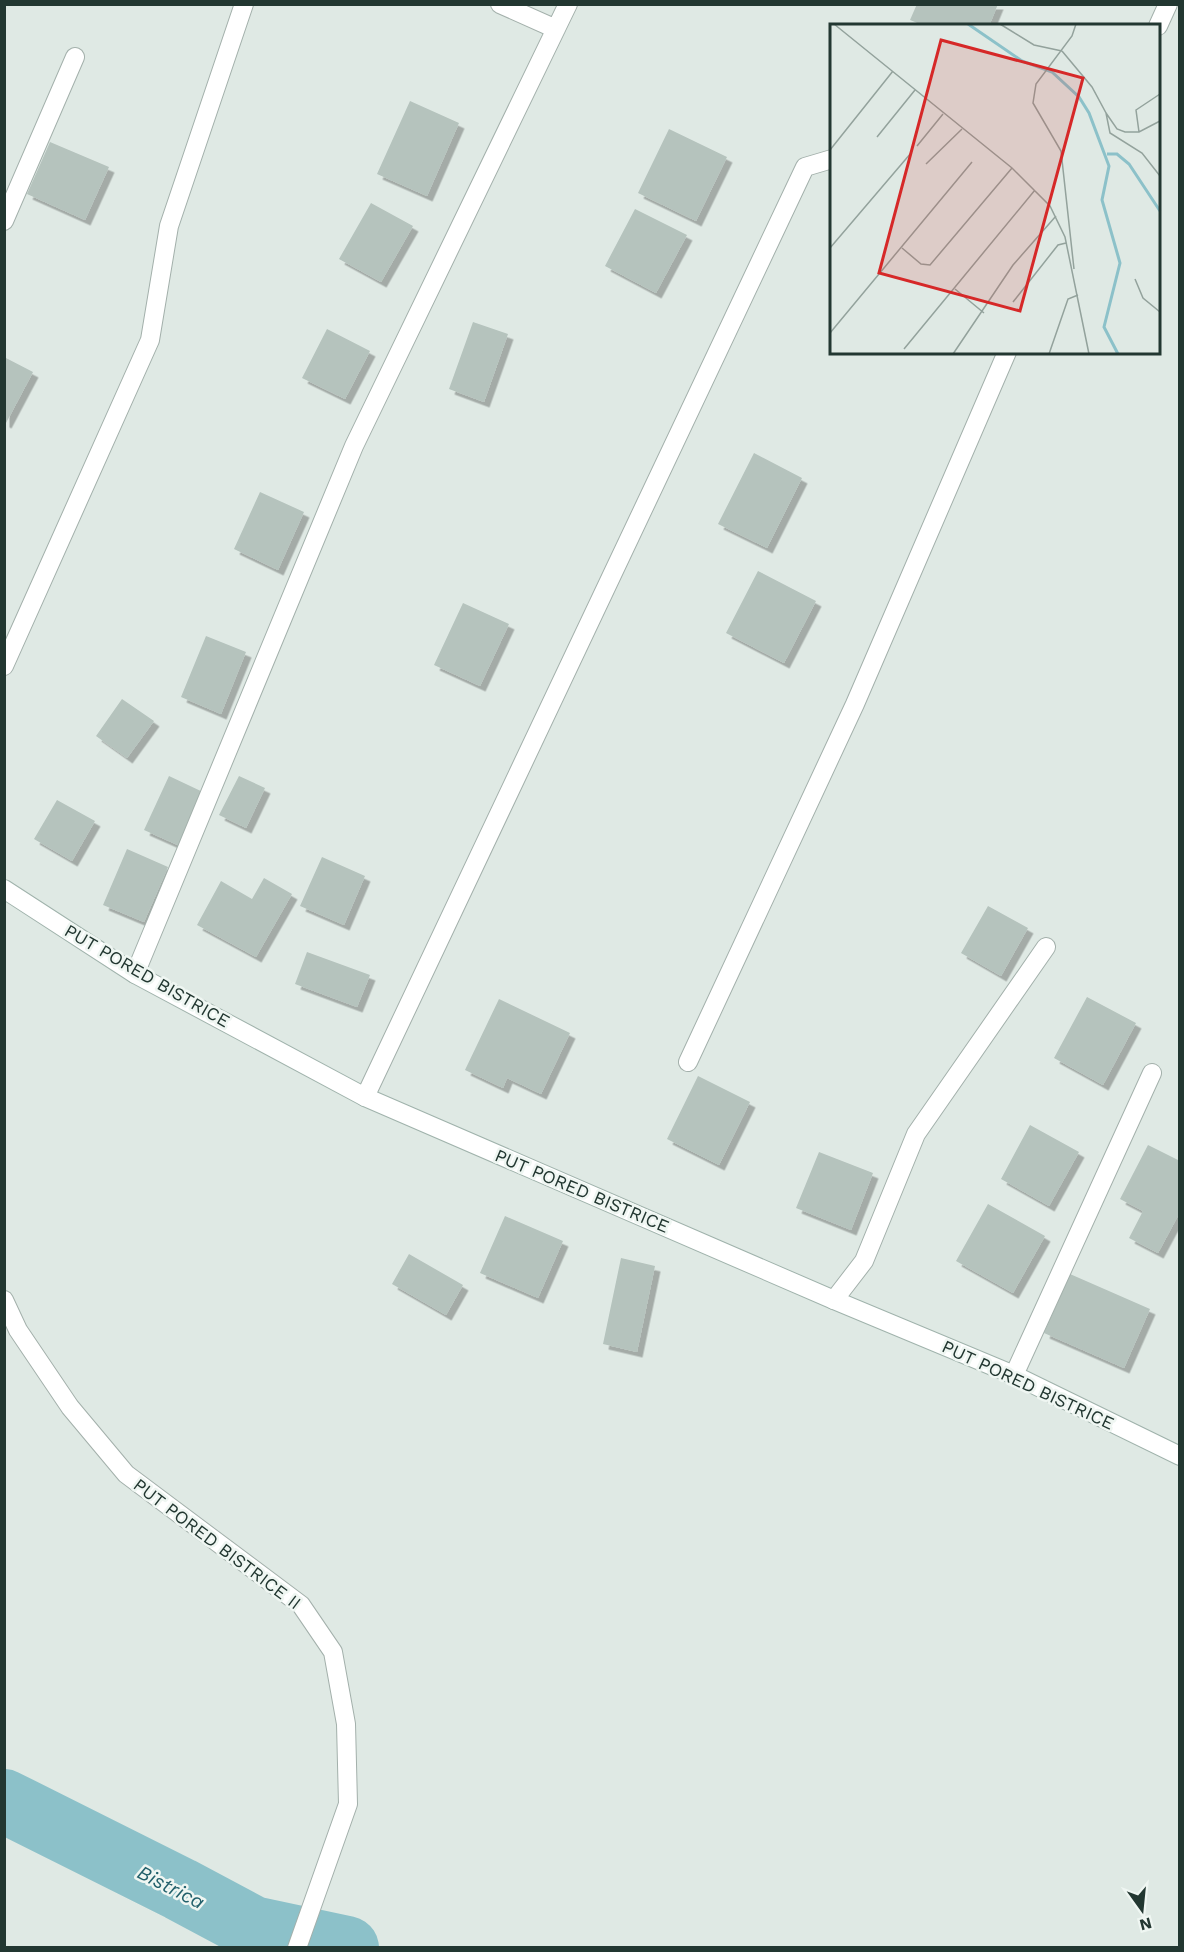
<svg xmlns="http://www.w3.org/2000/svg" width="1184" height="1952" font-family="'Work Sans',sans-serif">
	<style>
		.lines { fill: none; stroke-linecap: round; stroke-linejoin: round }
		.river { stroke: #8cc1c9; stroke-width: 64 }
		.building { fill: #b5c3bd; filter: url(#shadow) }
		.street-casing { stroke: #a3b0ab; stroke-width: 20 }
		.secondary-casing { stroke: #a0b3ac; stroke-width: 20 }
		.street { stroke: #fff; stroke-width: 18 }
		.secondary { stroke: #fff; stroke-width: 18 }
		.labels { text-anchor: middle; stroke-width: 5; stroke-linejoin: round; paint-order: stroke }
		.street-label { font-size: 18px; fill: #223731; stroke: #eff6f2 }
		.water-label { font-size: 20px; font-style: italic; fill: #23616c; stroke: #eff6f2 }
		.inset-river { fill: none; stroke: #8cc1c9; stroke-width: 3 }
		.inset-road { fill: none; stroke: #93a29c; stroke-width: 1.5 }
		.view { fill: #d62828; fill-opacity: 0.15; stroke: #d62828; stroke-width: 3 }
		.inset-edge { fill: none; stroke: #223731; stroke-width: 3 }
	</style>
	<defs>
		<filter id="shadow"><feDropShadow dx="5.5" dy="5.5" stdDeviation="0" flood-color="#0004"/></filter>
	</defs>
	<rect width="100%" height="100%" fill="#dfe9e4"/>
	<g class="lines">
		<path class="river" d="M4 1801 180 1889 253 1928 347 1948"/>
	</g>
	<path class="building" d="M917 4H998L989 26H925L910 20Z
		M410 101 459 123 427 196 377 174Z
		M669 129 727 157 696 221 638 193Z
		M50 142 109 167 85 220 27 194Z
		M371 203 413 226 381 282 339 259Z
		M635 209 687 235 656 293 605 266Z
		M473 322 508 334 484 402 449 389Z
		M327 329 370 351 345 399 302 378Z
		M4 357 33 372 6 423 4 422Z
		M754 453 802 478 767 548 718 524Z
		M260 492 304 512 278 570 234 549Z
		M758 571 816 601 784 663 726 633Z
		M463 603 509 624 480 686 434 665Z
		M206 636 246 652 221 714 181 697Z
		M122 699 154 721 127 758 96 736Z
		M169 776 205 793 180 846 144 830Z
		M239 776 265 788 246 828 219 815Z
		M57 800 95 821 72 861 34 839Z
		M127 849 168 867 144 922 103 905Z
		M322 857 365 876 344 925 300 906Z
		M264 878 292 894 256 957 197 925 221 881 252 899Z
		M988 906 1028 928 1001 976 961 953Z
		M307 952 370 975 357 1007 295 984Z
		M1087 997 1136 1023 1103 1085 1054 1058Z
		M499 999 570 1033 541 1094 507 1078 503 1088 465 1070Z
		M698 1076 750 1102 719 1165 667 1139Z
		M1030 1125 1079 1152 1049 1206 1001 1179Z
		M1148 1145 1180 1161V1212L1158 1253 1129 1238 1143 1211 1120 1199Z
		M819 1152 873 1173 851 1230 796 1208Z
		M988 1204 1045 1236 1013 1293 956 1261Z
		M505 1216 563 1241 538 1298 480 1273Z
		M409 1254 463 1285 446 1315 392 1284Z
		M621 1258 655 1266 637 1352 603 1344Z
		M1070 1274 1150 1309 1124 1368 1044 1333Z"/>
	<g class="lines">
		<defs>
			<path id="street" d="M500 4 556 29
				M1158 26 1168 4
				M4 221 75 57
				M4 666 150 340 169 226 244 4
				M135 974 354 446 568 4
				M688 1062 855 704 1007 352
				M365 1097 805 167 832 159
				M4 1300 18 1330 70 1407 126 1474 301 1605 333 1652 346 1724 348 1804 297 1948
				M834 1300 864 1261 916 1134 1046 947
				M1014 1375 1152 1073"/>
			<path id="secondary" d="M4 889 135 974 365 1097 834 1300 1014 1375 1180 1456"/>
		</defs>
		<use href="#street" class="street-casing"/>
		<use href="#secondary" class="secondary-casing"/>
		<use href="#street" class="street"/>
		<use href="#secondary" class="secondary"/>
	</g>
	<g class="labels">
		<g class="street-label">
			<text transform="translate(147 976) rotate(30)" y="6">PUT PORED BISTRICE</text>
			<text transform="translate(582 1191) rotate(23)" y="6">PUT PORED BISTRICE</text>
			<text transform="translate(1028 1385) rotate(25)" y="6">PUT PORED BISTRICE</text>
			<text transform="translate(217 1544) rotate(37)" y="6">PUT PORED BISTRICE II</text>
		</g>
		<g class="water-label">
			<text transform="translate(171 1887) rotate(27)" y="7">Bistrica</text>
		</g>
	</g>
	<g transform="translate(830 24)">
		<rect width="330" height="330" fill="#dfe9e4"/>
		<path class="inset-river" d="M138 0 192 37 222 48 249 73 259 89 279 142 272 176 290 239 274 303 288 330M277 130H287L299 140 330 187"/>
		<path class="inset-road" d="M4 0 182 144 220 182 235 213 259 330M170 0 204 21 232 27M232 27 262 63 276 89 280 109 312 129 330 152M276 89 287 105 295 108H309L330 97M309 108 306 86 330 70M47 113 85 66M87 122 113 90M0 126 63 47M96 140 132 105M0 224 81 129M72 224 91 240 100 241 182 144M244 245 231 127 203 79 206 60 242 12 246 0M305 255 313 274 330 288M125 265 154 289M183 278 228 221 236 219M0 309 142 138M74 325 205 166M123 330 183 241 226 192M219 330 238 275 248 271"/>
		<path class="view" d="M111 16 253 54 190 287 49 249Z"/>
		<rect width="330" height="330" class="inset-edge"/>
	</g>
	<rect width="1184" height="1952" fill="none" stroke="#223731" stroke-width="12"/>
	<g transform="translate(1142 1910) rotate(165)" stroke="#eff6f2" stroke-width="4.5" paint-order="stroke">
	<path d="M0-4.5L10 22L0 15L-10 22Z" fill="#223731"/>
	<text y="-9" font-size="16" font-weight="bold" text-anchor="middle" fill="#223731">N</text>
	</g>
</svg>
